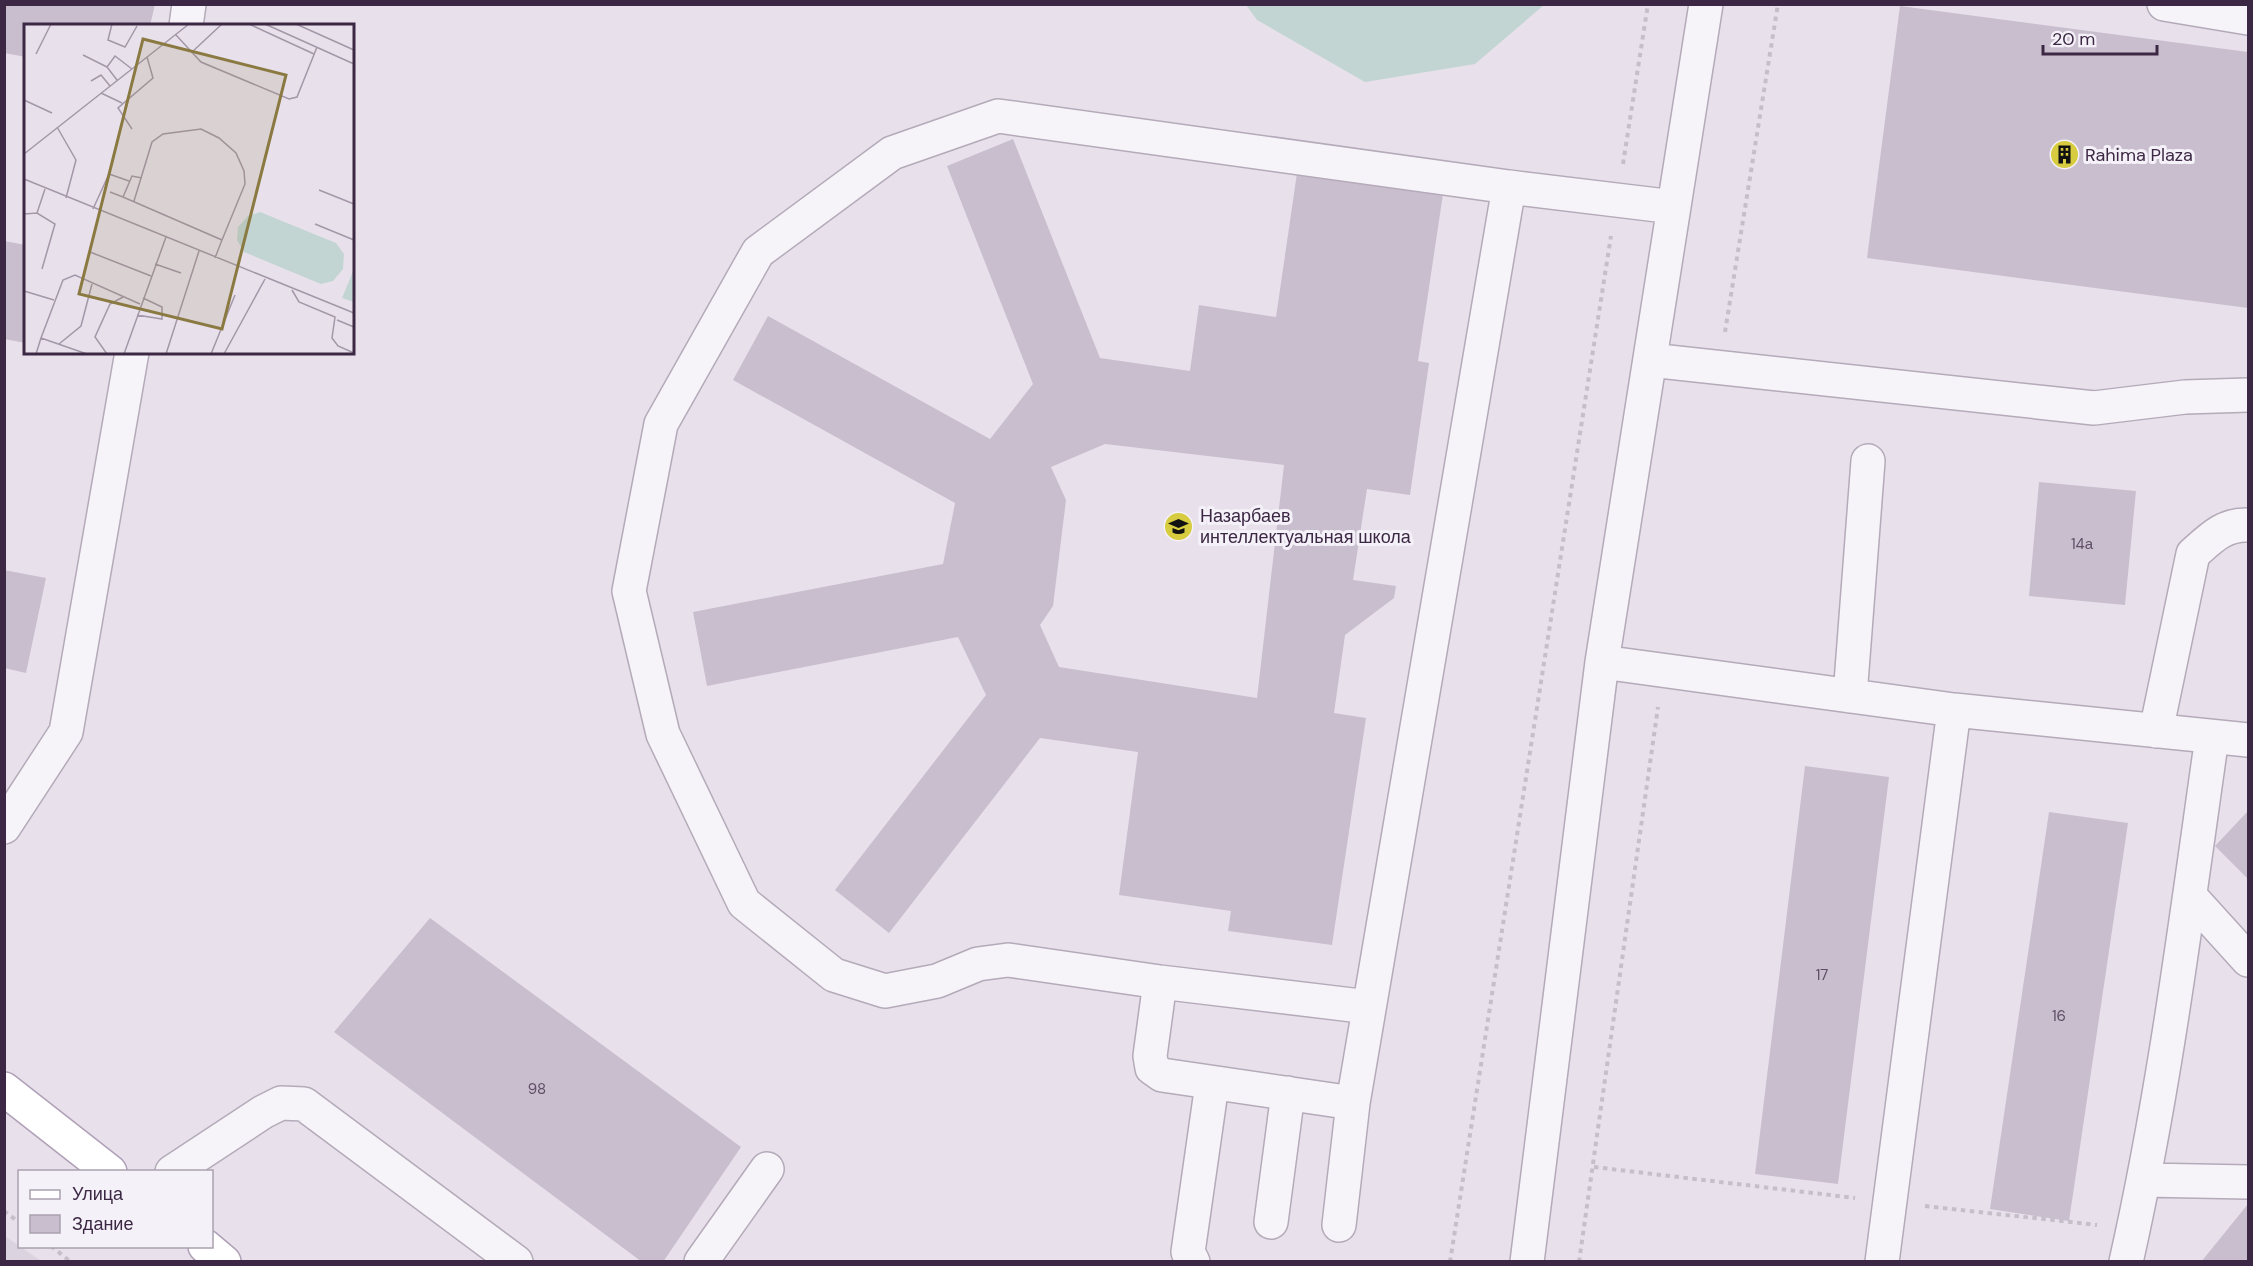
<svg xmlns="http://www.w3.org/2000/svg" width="2253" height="1266" font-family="'DM Sans',sans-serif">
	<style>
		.built { fill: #dcd3e0 }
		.pitch { fill: #c2d5d2 }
		.building { fill: #c9bece; fill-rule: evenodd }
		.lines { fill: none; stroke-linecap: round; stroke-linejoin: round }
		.minor-casing { stroke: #b4aab9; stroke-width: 36 }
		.major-casing { stroke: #b0a0b7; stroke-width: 36 }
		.path { stroke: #c6bfca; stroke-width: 4; stroke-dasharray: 4.5 4.5; stroke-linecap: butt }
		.minor { stroke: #f7f4f9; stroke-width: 33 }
		.major { stroke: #fff; stroke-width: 33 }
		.labels { text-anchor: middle; stroke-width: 6; stroke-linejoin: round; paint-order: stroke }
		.number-label { font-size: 15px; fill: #5f4e66 }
		.poi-label { font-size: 18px; fill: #3c2844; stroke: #f5f1f8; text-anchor: start }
		.inset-road { fill: none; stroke: #a397a8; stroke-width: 1.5 }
		.view { fill: #8a7a42; fill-opacity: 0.15; stroke: #8a7a42; stroke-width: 3 }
		.inset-edge { fill: none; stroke: #3c2844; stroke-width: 3 }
	</style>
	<rect width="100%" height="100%" fill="#e8e1eb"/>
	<path class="built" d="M5 1236 41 1261H5Z"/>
	<path class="pitch" d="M1246 5H1544L1475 64 1365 82 1257 20Z"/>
	<path class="building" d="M4 4H155L150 26H26V57L4 53Z
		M1900 6 2248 52V308L1867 258Z
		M1013 139 1100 358 1190 371 1199 305 1276 317 1297 173 1443 194 1418 361 1429 363 1410 495 1367 489 1353 580 1396 586 1394 598 1345 635 1334 713 1366 718 1332 945 1228 931 1231 911 1119 895 1138 752 1040 738 889 933 835 890 986 695 958 637 707 686 693 612 943 564 955 503 733 380 768 316 990 439 1033 384 947 166ZM1105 444 1284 465 1257 698 1059 667 1040 625 1053 606 1066 500 1051 467Z
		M4 241 26 245V343L4 339Z
		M2039 482 2136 491 2125 605 2029 596Z
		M4 570 46 578 26 673 4 668Z
		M1805 766 1889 777 1838 1184 1755 1174Z
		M2248 811V879L2215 846Z
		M2049 812 2128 823 2069 1221 1990 1209Z
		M430 918 741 1147 663 1262H642L334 1032Z
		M2248 1204V1262H2201Z"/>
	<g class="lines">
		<defs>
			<path id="minor" d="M2164 4 2248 18
				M186 26 189 4
				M1650 360 2094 408 2185 397 2248 395
				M1602 662 1954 710 2248 740
				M1850 696 1868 461
				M2156 731 2193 554C2211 538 2224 524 2248 525
				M4 827 66 732 132 352
				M2190 896 2248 960
				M1160 982 1150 1056 1152 1068 1162 1075 1353 1103 1339 1225
				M1369 1007 1160 982 1008 960 978 964 937 981 885 991 834 975 744 903 663 734 629 591 661 424 758 252 892 153 998 116 1509 187
				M1353 1103 1509 187 1674 207
				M172 1172 263 1112 281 1103 304 1104 516 1262
				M2145 1180 2248 1182
				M1271 1222 1288 1093
				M701 1262 767 1169
				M1193 1262 1188 1252 1212 1084
				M1527 1262 1602 662 1706 4
				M1882 1262 1954 710
				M2126 1262C2165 1089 2187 912 2212 737"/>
			<path id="major" d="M4 1089 110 1172
				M205 1246 224 1262"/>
		</defs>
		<use href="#minor" class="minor-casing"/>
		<use href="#major" class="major-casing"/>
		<path class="path" d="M1623 164 1648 4
			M1725 332 1778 4
			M1594 1167 1855 1198
			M1925 1206 2097 1225
			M4 1211 20 1223
			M51 1246 71 1262
			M1450 1262 1611 236
			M1579 1262 1658 707"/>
		<use href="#minor" class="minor"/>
		<use href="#major" class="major"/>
	</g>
	<defs>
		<symbol id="building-disc" viewBox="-11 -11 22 22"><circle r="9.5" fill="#d7cc3f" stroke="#f5f1f8"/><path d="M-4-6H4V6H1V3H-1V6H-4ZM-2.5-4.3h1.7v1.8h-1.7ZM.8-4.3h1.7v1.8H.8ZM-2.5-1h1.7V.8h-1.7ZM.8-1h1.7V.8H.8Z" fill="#111"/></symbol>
		<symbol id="school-disc" viewBox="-11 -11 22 22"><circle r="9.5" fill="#d7cc3f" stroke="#f5f1f8"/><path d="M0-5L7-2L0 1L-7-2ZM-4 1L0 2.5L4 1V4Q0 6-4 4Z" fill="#111"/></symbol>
	</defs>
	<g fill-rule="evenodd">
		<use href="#building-disc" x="2048" y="138" width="33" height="33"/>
		<use href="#school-disc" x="1162" y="510" width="33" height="33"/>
	</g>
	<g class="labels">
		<g class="number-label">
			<text x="2082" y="549">14а</text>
			<text x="1822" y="980">17</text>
			<text x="2059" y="1021">16</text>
			<text x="537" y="1094">98</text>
		</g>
		<g class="poi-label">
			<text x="2085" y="161">Rahima Plaza</text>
			<text x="1200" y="522">Назарбаев<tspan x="1200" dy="21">интеллектуальная школа</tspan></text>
		</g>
	</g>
	<g transform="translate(24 24)">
		<rect width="330" height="330" fill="#e8e1eb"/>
		<path d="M330 245V278L318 274Z" fill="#c2d5d2"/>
		<path d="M236 188 312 219 320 230 319 245 309 257 297 260 220 228 213 216 214 203 224 192Z" fill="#c2d5d2"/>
		<path class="inset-road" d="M88 0 84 16 101 23 113 2M225 0 290 30M241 0 330 40M272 0 330 26M152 11 177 38 265 75 273 73 293 23M168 28 198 0M12 30 27 0M59 31 83 43M93 56 83 43 91 32 108 45M67 57 77 51 86 62M77 69 98 79M0 76 28 89M33 103 52 136 42 174M108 105 94 84 129 54 123 33M0 130 165 0M0 155 330 289M295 166 330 180M86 168 99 173 108 152 118 154M99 173 198 216 191 234M110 177 128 118 139 110 177 105 195 114 212 129 220 147 221 160 198 216M69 185 85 150 105 157M13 189 21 165M0 190 13 189 31 200 18 245M291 200 330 216M66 228 127 252M131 240 157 249M268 266 275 278 311 293 308 314 314 322 330 329M0 267 30 276M113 291 138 295V283L119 274M313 296 330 303M17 314 39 256 51 251 116 280M35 320 57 302 68 260M12 330 17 314 63 330M83 330 71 313 86 280 99 273M100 330 142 213M142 330 175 227M187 330 211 271M200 330 241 255"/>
		<path class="view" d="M119 15 262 51 198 305 55 270Z"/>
		<rect width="330" height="330" class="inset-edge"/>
	</g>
	<rect width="2253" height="1266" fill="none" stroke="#3c2844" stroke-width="12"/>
	<rect x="18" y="1170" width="195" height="78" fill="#f5f1f8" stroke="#aba1b0" stroke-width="1.5"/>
	<rect x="30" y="1190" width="30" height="9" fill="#ffffff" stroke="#aba1b0" stroke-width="1.5"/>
	<text x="72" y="1200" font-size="18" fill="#3c2844">Улица</text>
	<rect x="30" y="1215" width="30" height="18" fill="#c9bece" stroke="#aba1b0" stroke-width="1.5"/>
	<text x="72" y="1230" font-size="18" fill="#3c2844">Здание</text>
	<path d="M2043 45v9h114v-9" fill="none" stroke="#3c2844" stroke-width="3"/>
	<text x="2052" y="45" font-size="18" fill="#3c2844" stroke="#f5f1f8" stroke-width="4.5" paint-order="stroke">20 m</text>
</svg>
